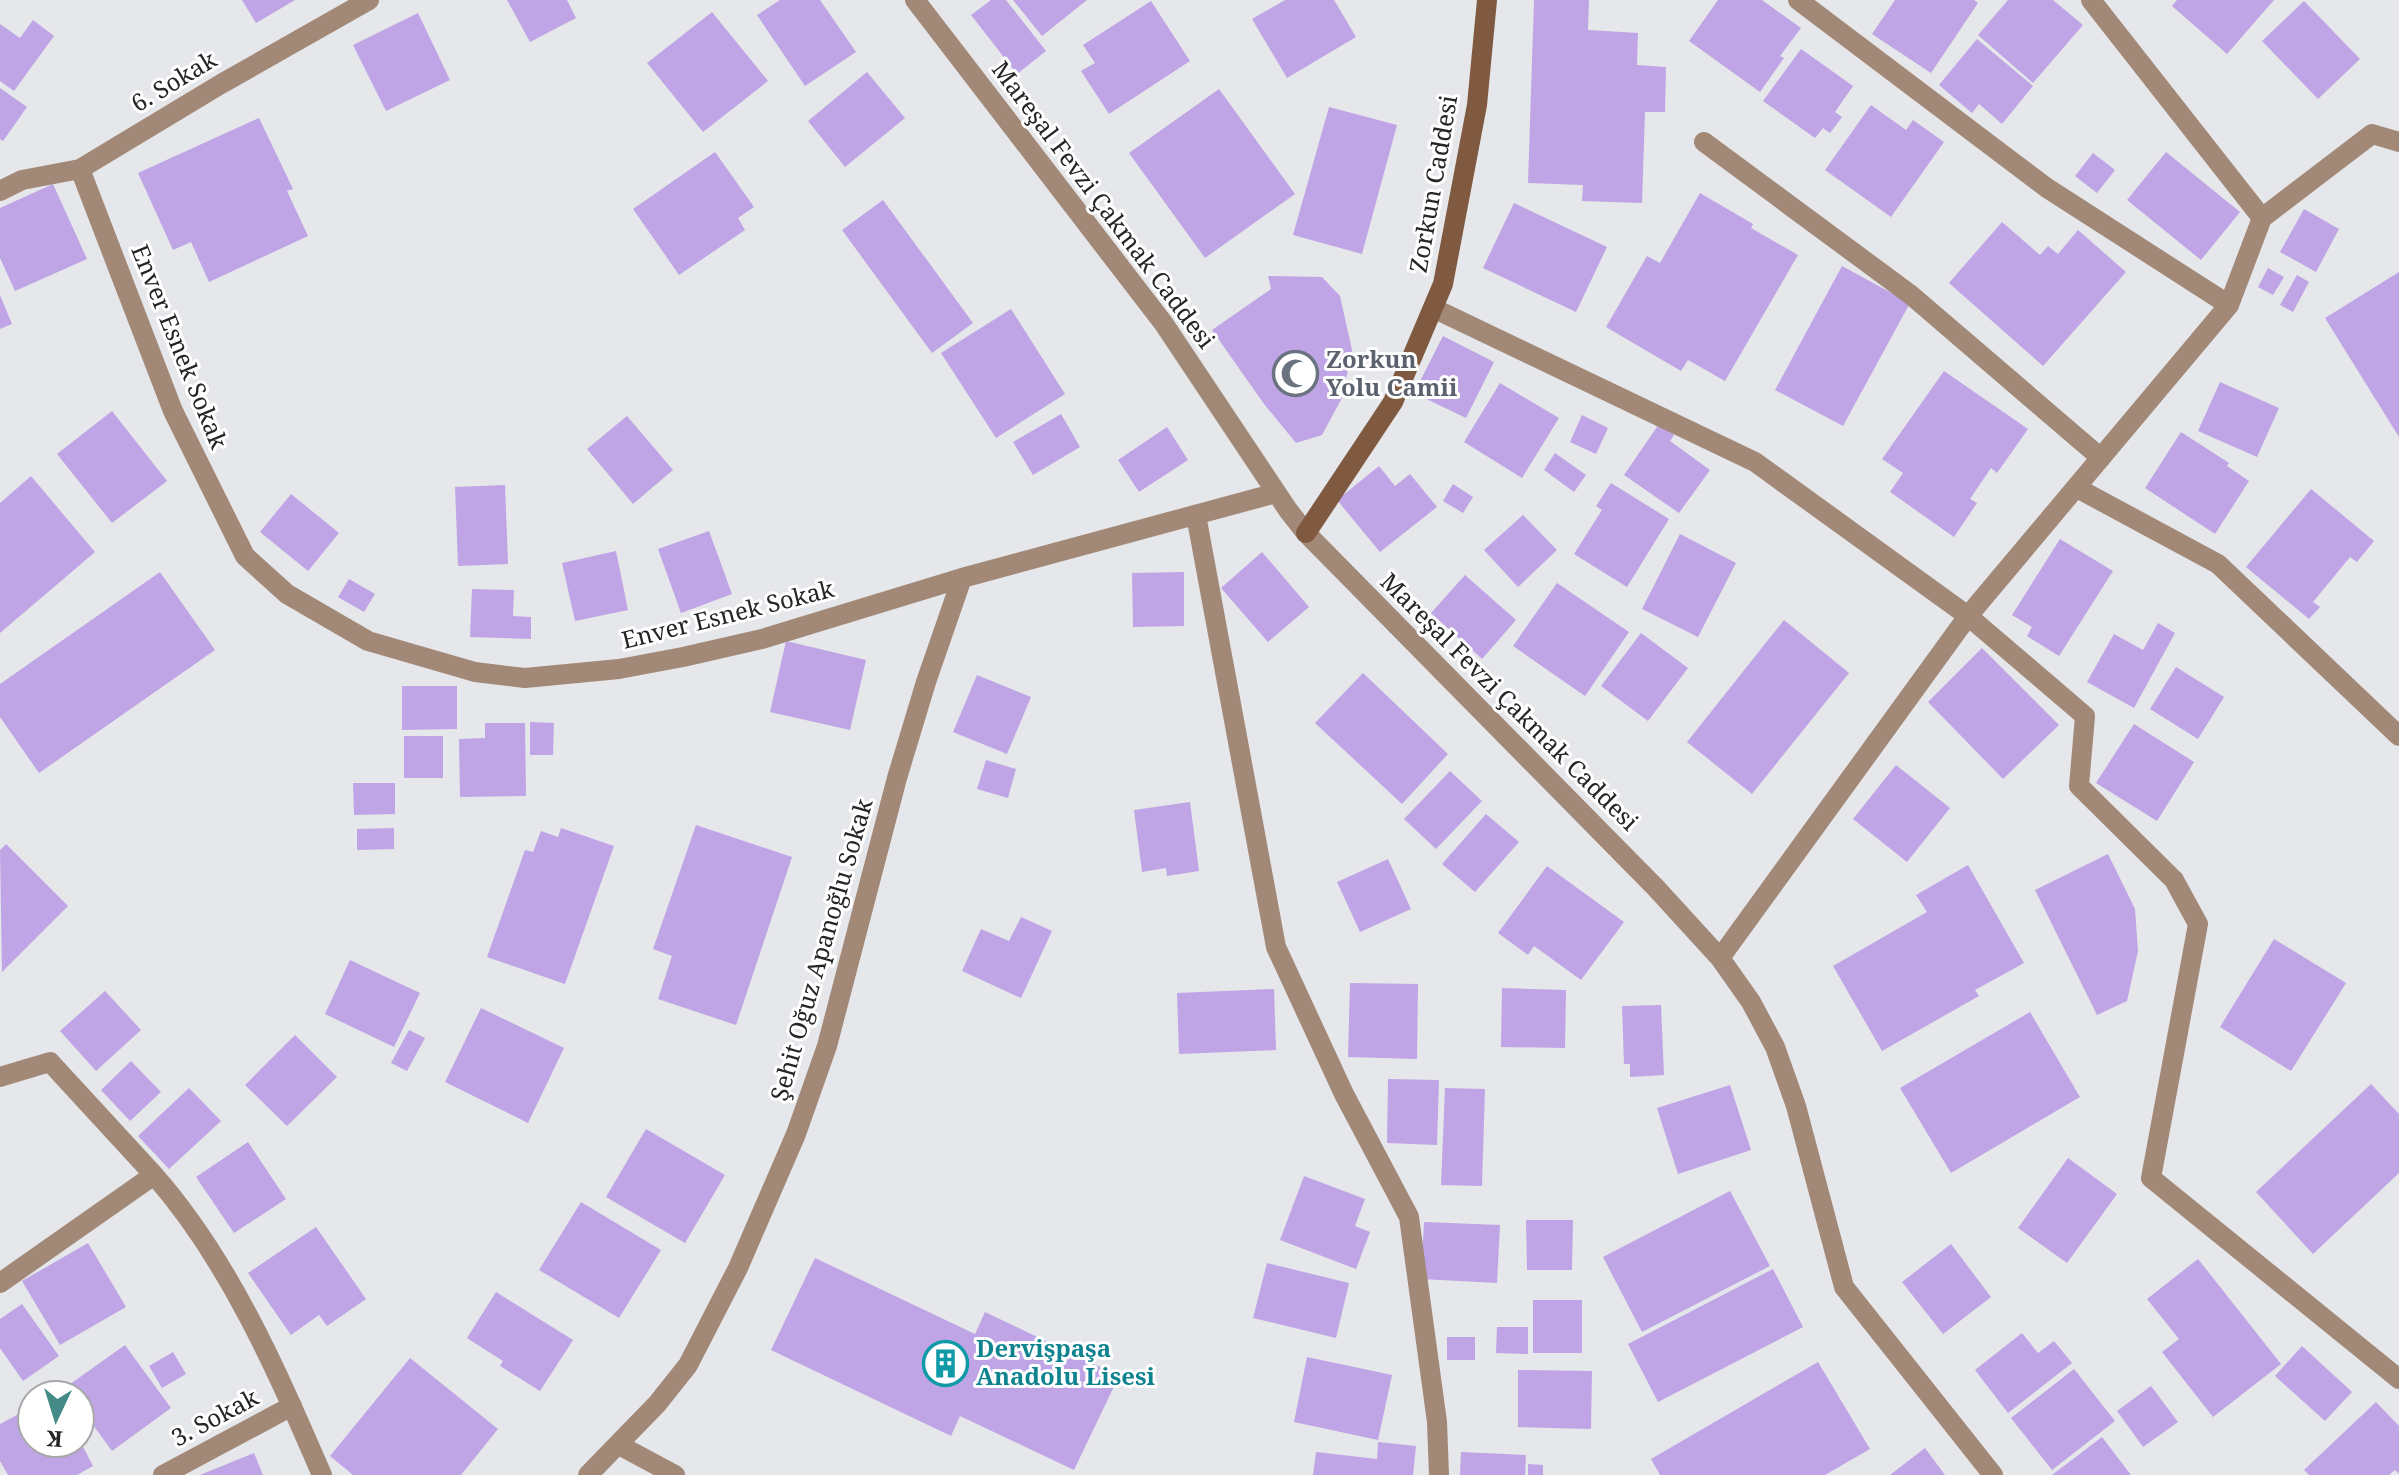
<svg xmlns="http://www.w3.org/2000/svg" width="2399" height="1475" font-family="'Noto Serif',serif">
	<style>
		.building { fill: #bfa5e5 }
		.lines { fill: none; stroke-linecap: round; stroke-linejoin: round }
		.street { stroke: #a28876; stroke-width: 20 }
		.secondary { stroke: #805a40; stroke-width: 20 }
		.labels { text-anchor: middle; stroke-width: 6; stroke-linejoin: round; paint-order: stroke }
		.street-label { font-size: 24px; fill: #242526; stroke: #fff }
		.worship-label { font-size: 24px; font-weight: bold; fill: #5b616d; stroke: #fff; text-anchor: start }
		.culture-label { font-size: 24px; font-weight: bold; fill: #0d838f; stroke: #fff; text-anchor: start }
	</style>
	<rect width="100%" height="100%" fill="#e5e7ea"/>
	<path class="building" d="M242 0H295L256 23Z
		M507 0H567L576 18 530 42Z
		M780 0H820L856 52 805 86 757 15Z
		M991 0H1006L1046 51 1017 74 971 15Z
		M1013 0H1087L1042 36Z
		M1285 0H1334L1356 37 1287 78 1252 19Z
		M1534 0H1589L1588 30 1638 33 1637 65 1666 67 1665 112H1645L1642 203 1582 201 1583 185 1528 183Z
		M1718 0H1762L1801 28 1780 56 1784 58 1760 92 1689 41Z
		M1895 0H1974L1978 3 1931 73 1872 34Z
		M2008 0H2053L2083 25 2033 83 1978 35Z
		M2177 0H2274L2227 54 2172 6Z
		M1151 1 1190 61 1109 114 1081 71 1095 63 1083 45Z
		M2304 1 2360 59 2318 99 2262 41Z
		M712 12 768 81 703 132 647 63Z
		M418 13 450 80 386 111 353 45Z
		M33 20 54 36 14 91 0 81V24L20 38Z
		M1977 39 2033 86 2002 124 1979 104 1972 113 1939 85Z
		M1801 49 1853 86 1835 112 1842 117 1830 133 1823 128 1815 138 1763 101Z
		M867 72 905 118 845 167 808 121Z
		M0 88 27 107 3 141 0 139Z
		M1219 89 1295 194 1205 258 1129 153Z
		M1871 105 1906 130 1913 120 1944 142 1891 217 1825 170Z
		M1329 107 1397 125 1362 254 1293 235Z
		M259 118 293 189 287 191 308 236 209 282 191 242 173 250 138 173Z
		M715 152 754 207 738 218 745 230 679 275 633 209Z
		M2166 152 2240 212 2201 260 2127 200Z
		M2093 153 2115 170 2097 193 2075 176Z
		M53 184 87 259 15 291 0 258V208Z
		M1700 193 1753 224 1751 228 1798 255 1725 381 1688 360 1681 371 1606 327 1647 256 1660 263Z
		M883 200 973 323 932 353 842 230Z
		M1514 203 1607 247 1576 312 1483 268Z
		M2304 209 2339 229 2316 272 2280 252Z
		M2002 222 2040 255 2048 246 2058 254 2078 230 2126 272 2043 366 1949 283Z
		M1842 266 1910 303 1843 426 1775 390Z
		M2268 268 2284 277 2273 295 2258 287Z
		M2399 272V437L2325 318Z
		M2297 275 2309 282 2293 312 2280 305Z
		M1268 276 1322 277 1340 296 1352 350 1342 398 1322 435 1296 443 1264 404 1212 330 1271 289Z
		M0 295 12 324 0 329Z
		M1011 309 1065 394 996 438 941 353Z
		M1443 336 1494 362 1466 418 1414 393Z
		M1944 371 2028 429 1997 473 1991 468 1970 499 1977 503 1954 537 1890 492 1903 473 1882 459Z
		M2220 382 2279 408 2257 457 2198 431Z
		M1500 383 1559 418 1522 478 1464 442Z
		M112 411 167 481 112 523 57 454Z
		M1061 414 1080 447 1033 475 1013 442Z
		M1582 415 1608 428 1596 454 1570 442Z
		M627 416 673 470 633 504 587 449Z
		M1659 424 1674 435 1670 441 1710 470 1679 513 1624 475Z
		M1167 427 1188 460 1139 492 1118 460Z
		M2181 432 2229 463 2227 466 2249 481 2215 534 2145 488Z
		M1555 453 1586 475 1574 492 1544 470Z
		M1379 466 1395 486 1410 474 1437 507 1380 552 1337 500Z
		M31 476 95 552 0 633V503Z
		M1611 483 1669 519 1627 587 1574 554 1602 510 1596 506Z
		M1453 484 1473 497 1463 513 1443 501Z
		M505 485 508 564 458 566 455 487Z
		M2311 489 2374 541 2357 562 2350 557 2313 602 2320 607 2309 619 2246 567Z
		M291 494 339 533 308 571 260 532Z
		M1523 515 1557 550 1518 587 1484 550Z
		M709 531 732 594 681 613 658 549Z
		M1680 534 1736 563 1698 637 1642 609Z
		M2060 539 2113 571 2059 656 2027 636 2032 627 2012 615Z
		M616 551 628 610 575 621 562 563Z
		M1262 552 1309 607 1268 642 1221 588Z
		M160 572 215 650 39 773 0 717V684Z
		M1184 572V626L1133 627 1132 573Z
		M1465 575 1516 620 1482 659 1431 613Z
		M349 579 375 594 364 612 338 597Z
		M1557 583 1629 632 1585 696 1513 646Z
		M472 589 514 590 513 616 531 617V639L470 637Z
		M1784 620 1849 673 1752 794 1687 742Z
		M2158 623 2175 633 2134 708 2087 682 2114 634 2143 650Z
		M1641 633 1688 668 1648 721 1601 686Z
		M786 641 866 660 850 730 770 712Z
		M1982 648 2059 725 2003 779 1928 702Z
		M2176 667 2224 697 2198 739 2150 709Z
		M1363 673 1448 754 1402 804 1315 723Z
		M977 675 1031 697 1007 754 953 732Z
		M402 686H457V729L402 730Z
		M530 722 554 723 553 755H530Z
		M485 723H525L526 796 460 797 459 739 485 738Z
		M2134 724 2194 762 2157 821 2096 783Z
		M404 736H443V778H404Z
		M986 760 1016 769 1008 798 977 789Z
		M1896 765 1950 808 1907 862 1853 819Z
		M1450 771 1482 801 1436 849 1404 819Z
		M353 783H395V814L354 815Z
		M1190 802 1199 871 1167 876 1166 868 1142 872 1134 810Z
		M1486 814 1519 842 1475 892 1442 864Z
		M696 825 792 857 736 1025 658 999 672 956 653 949Z
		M394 828V849L357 850V829Z
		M561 828 614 846 565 984 487 957 525 850 533 852 541 831 558 837Z
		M6 844 68 906 2 972 0 850Z
		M2108 854 2135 909 2138 951 2127 1001 2097 1015 2035 890Z
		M1388 859 1411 909 1360 932 1337 882Z
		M1968 865 2024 963 1975 990 1979 996 1882 1051 1833 966 1927 912 1916 895Z
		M1547 866 1624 922 1581 980 1534 946 1528 955 1498 933Z
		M1021 917 1052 931 1021 998 962 971 981 929 1009 941Z
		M2274 939 2346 983 2291 1071 2220 1027Z
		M350 960 420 993 394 1047 325 1014Z
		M1350 983 1418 984 1417 1059 1348 1057Z
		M1502 988 1566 990 1565 1048 1501 1047Z
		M1274 989 1276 1050 1179 1054 1177 993Z
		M105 991 141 1030 96 1071 60 1031Z
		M1661 1005 1664 1075 1630 1077V1064H1624L1622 1006Z
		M481 1008 564 1048 528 1123 445 1082Z
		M2030 1012 2080 1097 1951 1173 1900 1088Z
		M409 1030 425 1038 407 1071 391 1063Z
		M295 1035 337 1077 287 1126 245 1085Z
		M131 1061 161 1092 130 1121 101 1090Z
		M1388 1079 1439 1080 1437 1145 1387 1143Z
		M2371 1084 2399 1114V1173L2313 1254 2256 1192Z
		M1730 1085 1751 1150 1678 1174 1657 1108Z
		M189 1088 221 1121 169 1169 138 1136Z
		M1445 1088 1485 1089 1482 1186 1441 1185Z
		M646 1129 725 1175 685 1243 606 1197Z
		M248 1142 286 1199 234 1233 196 1177Z
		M2068 1158 2117 1194 2067 1263 2018 1228Z
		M1304 1176 1365 1199 1355 1226 1370 1232 1356 1269 1280 1240Z
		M1730 1191 1770 1266 1642 1332 1603 1257Z
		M581 1202 661 1250 619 1318 539 1270Z
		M1526 1220H1573L1572 1270H1527Z
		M1424 1222 1500 1225 1497 1283 1421 1279Z
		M316 1227 366 1299 327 1326 319 1315 291 1335 248 1273Z
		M88 1243 126 1307 60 1345 22 1281Z
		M1951 1244 1991 1297 1943 1334 1902 1282Z
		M815 1258 975 1334 985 1312 1119 1376 1074 1470 960 1416 951 1436 771 1350Z
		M2198 1259 2281 1364 2213 1417 2162 1352 2179 1339 2147 1299Z
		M1267 1263 1349 1283 1336 1338 1253 1318Z
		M1773 1269 1803 1327 1658 1402 1628 1344Z
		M496 1292 573 1340 540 1391 500 1366 503 1361 467 1338Z
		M1533 1300H1582V1353H1533Z
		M22 1304 59 1356 23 1381 0 1348V1319Z
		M1497 1327H1528V1354L1496 1353Z
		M2022 1333 2038 1353 2054 1341 2072 1363 2008 1413 1975 1370Z
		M1447 1337H1475V1360H1447Z
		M125 1345 171 1408 112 1451 80 1407V1395H72L66 1387Z
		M2302 1346 2352 1392 2325 1421 2275 1376Z
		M173 1352 186 1374 162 1388 149 1366Z
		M1307 1357 1392 1375 1378 1440 1294 1422Z
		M410 1358 498 1429 461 1475H353L330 1456Z
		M1818 1362 1870 1449 1825 1475H1660L1651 1459Z
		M2074 1369 2115 1421 2052 1470 2011 1418Z
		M1518 1370 1592 1371 1591 1429 1518 1427Z
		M2151 1386 2178 1422 2143 1447 2117 1411Z
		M2376 1402 2399 1426V1474L2395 1470 2389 1475H2309L2304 1470Z
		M32 1407V1443H81L93 1466 77 1475H8L0 1461V1424Z
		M2102 1437 2131 1475H2052Z
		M1378 1442 1416 1446 1413 1475H1313L1316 1452 1377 1459Z
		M1925 1448 1945 1475H1890Z
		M1461 1452 1526 1455 1525 1475H1460Z
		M254 1453 263 1475H200Z
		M1528 1464 1543 1465V1475H1528Z"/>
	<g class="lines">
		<path class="street" d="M915 0 1164 324 1288 510 1306 533 1656 888 1720 958 1751 1002 1775 1047 1796 1106 1844 1287 1993 1475
			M1798 0 2047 188 2229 305
			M2091 0 2262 218
			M1704 142 1911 295 2101 458
			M80 169 173 411 245 556 287 594 368 641 475 672 525 678 619 669 683 657 762 639 962 578 1276 493
			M0 191 22 180 80 169 221 84 369 0
			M1433 308 1755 462 1968 616 2085 716 2079 786 2174 880 2198 924 2151 1178 2399 1379
			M2077 488 2218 564 2399 736
			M1196 515 1276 947 1344 1094 1409 1217 1437 1422 1439 1475
			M1720 958 1968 616 2229 305 2262 218 2372 134 2399 142
			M0 1077 50 1062 154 1175
			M0 1283 154 1175C229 1260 277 1371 322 1475
			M619 1445 675 1475
			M163 1475 292 1406
			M588 1475 657 1404 688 1365 738 1268 796 1134 827 1046 897 778 926 682 962 578"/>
		<path class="secondary" d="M1306 533 1393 402 1443 284 1477 105 1487 0"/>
	</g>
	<defs>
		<symbol id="mosque-ring" viewBox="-11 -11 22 22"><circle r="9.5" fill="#fff" stroke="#6b7280" stroke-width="1.5"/><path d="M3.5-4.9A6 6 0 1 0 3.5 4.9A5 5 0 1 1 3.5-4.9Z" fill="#6b7280"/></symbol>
		<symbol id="building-ring" viewBox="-11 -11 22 22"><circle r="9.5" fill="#fff" stroke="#0f9aa8" stroke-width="1.5"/><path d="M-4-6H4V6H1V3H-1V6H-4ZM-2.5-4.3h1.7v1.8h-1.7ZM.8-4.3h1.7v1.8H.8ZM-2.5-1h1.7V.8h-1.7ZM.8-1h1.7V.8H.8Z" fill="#0f9aa8"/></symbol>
	</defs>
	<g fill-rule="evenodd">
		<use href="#mosque-ring" x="1270" y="348" width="51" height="51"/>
		<use href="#building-ring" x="920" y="1338" width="51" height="51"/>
	</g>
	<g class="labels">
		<g class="street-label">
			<text transform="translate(174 82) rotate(-31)" y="8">6. Sokak</text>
			<text transform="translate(1434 184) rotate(-80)" y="8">Zorkun Caddesi</text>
			<text transform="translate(1103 205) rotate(53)" y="8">Mareşal Fevzi Çakmak Caddesi</text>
			<text transform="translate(179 347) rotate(68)" y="8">Enver Esnek Sokak</text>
			<text transform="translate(728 615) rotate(-14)" y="8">Enver Esnek Sokak</text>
			<text transform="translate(1509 702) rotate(45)" y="8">Mareşal Fevzi Çakmak Caddesi</text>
			<text transform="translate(822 950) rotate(-74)" y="8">Şehit Oğuz Apanoğlu Sokak</text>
			<text transform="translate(215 1418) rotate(-28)" y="8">3. Sokak</text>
		</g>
		<g class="worship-label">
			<text x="1326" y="368">Zorkun<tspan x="1326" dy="28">Yolu Camii</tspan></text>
		</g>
		<g class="culture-label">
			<text x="976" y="1357">Dervişpaşa<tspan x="976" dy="28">Anadolu Lisesi</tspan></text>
		</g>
	</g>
	<g transform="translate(56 1419) rotate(184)"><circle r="38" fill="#ffffff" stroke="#a7a8a8" stroke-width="2"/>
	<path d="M0-6L14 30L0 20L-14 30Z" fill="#448b88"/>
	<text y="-12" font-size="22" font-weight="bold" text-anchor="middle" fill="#242526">K</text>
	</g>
</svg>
